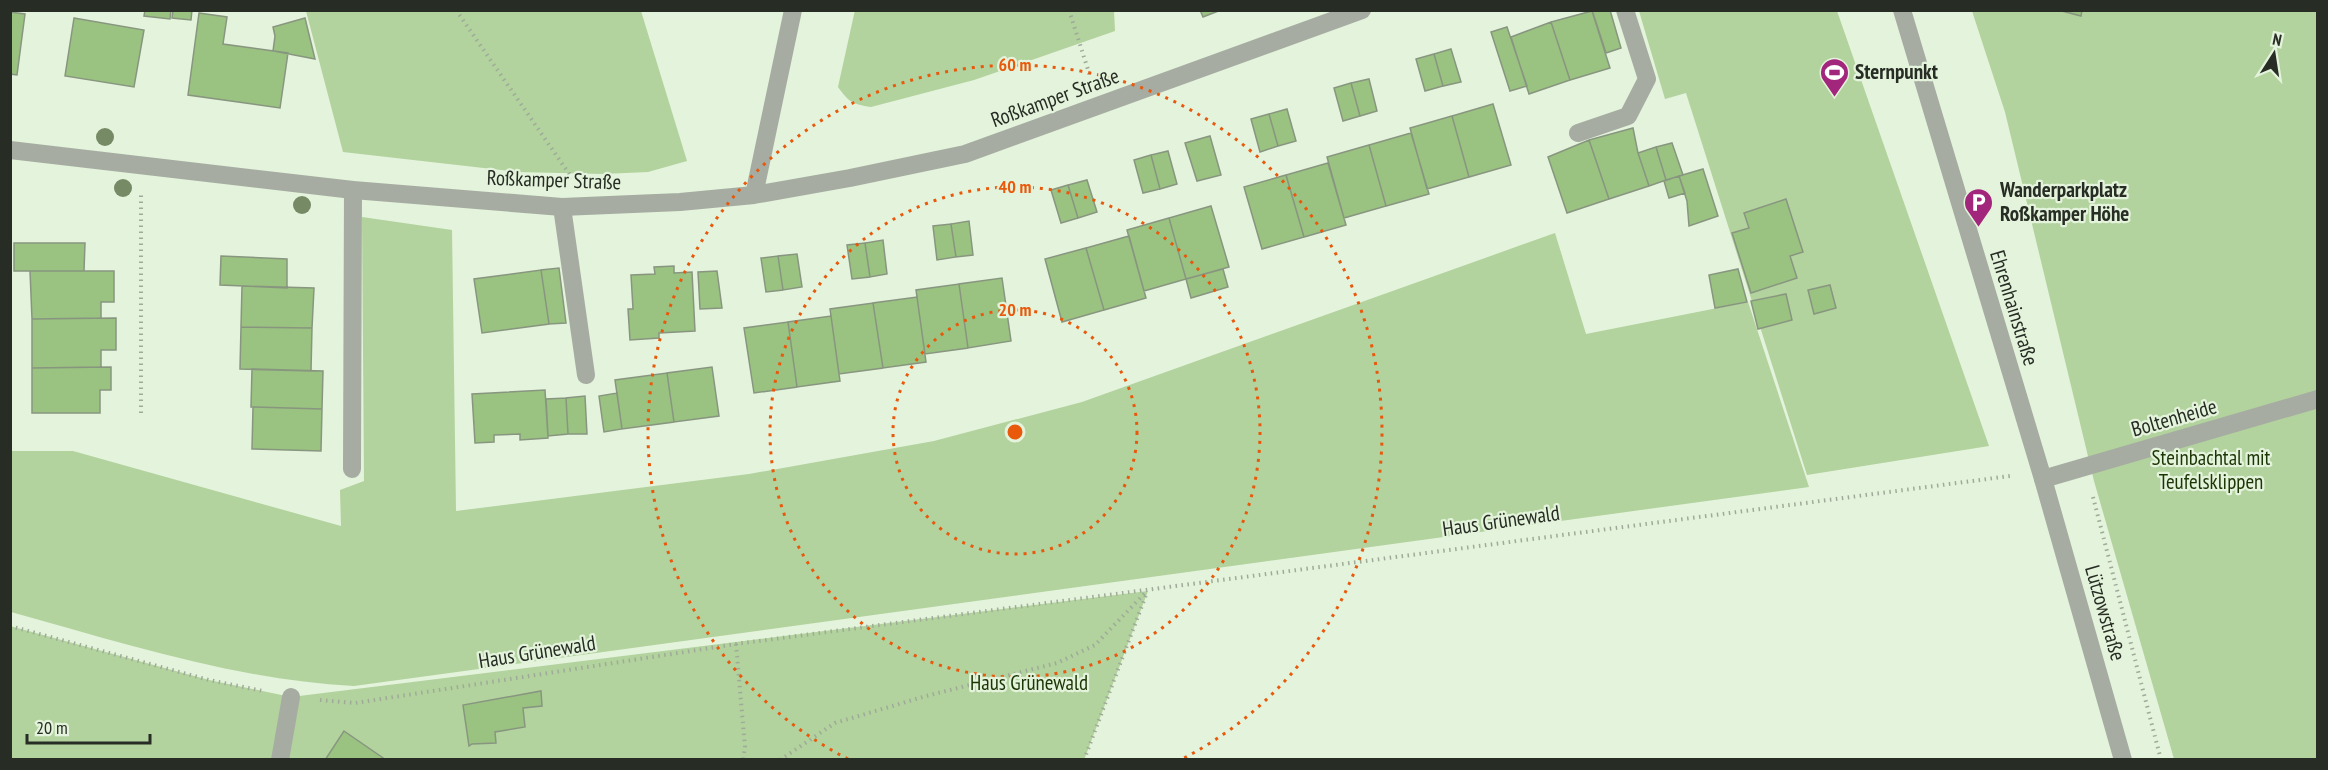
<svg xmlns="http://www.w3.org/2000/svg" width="2328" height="770" font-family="'PT Sans Narrow',sans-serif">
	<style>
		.green { fill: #b2d29e }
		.building { fill: #9ac280; stroke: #889680; stroke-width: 1.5 }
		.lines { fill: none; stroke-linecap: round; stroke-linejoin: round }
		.path { stroke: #9fab98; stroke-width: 4; stroke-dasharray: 1.5 4.5; stroke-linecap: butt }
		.lane { stroke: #a6aca2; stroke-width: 18 }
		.street { stroke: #a6aca2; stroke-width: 18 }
		.tree { fill: #768a65 }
		.ring { fill: none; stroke: #e8590c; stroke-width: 3; stroke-dasharray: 3 6 }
		.labels { text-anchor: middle; stroke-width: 4.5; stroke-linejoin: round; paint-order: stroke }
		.poi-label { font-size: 21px; font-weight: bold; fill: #272d24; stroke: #e4f3db; text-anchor: start }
		.street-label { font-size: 21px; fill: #272d24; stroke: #e4f3db }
		.park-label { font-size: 21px; fill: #1c3505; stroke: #e4f3db }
		.centre { fill: #e8590c; stroke: #e4f3db; stroke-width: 3 }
		.ring-label { font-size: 18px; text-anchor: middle; font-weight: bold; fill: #e8590c; stroke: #e4f3db; stroke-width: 4.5; stroke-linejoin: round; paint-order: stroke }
	</style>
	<rect width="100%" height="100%" fill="#e4f3db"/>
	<path class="green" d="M855 10 1114 11 1115 31 974 80 871 107C852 104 849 102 838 87Z
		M306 11H641L687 161 648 172 602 174 518 172 343 152Z
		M1639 11H1837L1989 446 1807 475 1686 93 1665 99Z
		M1972 11H2317V759H2174L2094 481 2005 112Z
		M362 217 452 230 456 511 749 474 934 441 1082 402 1555 233 1586 334 1748 302 1809 487 354 686C237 680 123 643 11 612L10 451H73L341 526 340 490 364 481Z
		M1148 591 1084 760 11 759 10 626 209 680 291 697Z"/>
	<path class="building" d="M145 10H171L170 19 144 16Z
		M173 10H192L191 20 172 18Z
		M1200 10H1221L1203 17Z
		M1610 10 1621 48 1606 53 1592 10Z
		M2058 10H2082L2081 16Z
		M1592 11 1610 68 1570 80 1551 22Z
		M10 12 25 14 17 75 10 74Z
		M199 13 227 17 223 44 288 53 280 108 188 95Z
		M74 18 144 30 134 87 65 76Z
		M305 18 315 59 273 51 275 36 273 27Z
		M1551 22 1570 80 1529 94 1511 37Z
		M1507 27 1527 86 1510 91 1491 32Z
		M1451 49 1461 82 1443 86 1434 54Z
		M1434 54 1443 86 1425 91 1416 59Z
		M1369 79 1377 111 1360 116 1351 83Z
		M1351 83 1360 116 1343 121 1334 88Z
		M1493 104 1511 165 1469 177 1452 116Z
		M1287 109 1296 141 1278 146 1269 114Z
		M1269 114 1278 146 1260 152 1251 119Z
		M1452 116 1469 177 1427 189 1410 128Z
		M1633 128 1638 153 1649 186 1609 199 1589 140Z
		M1411 133 1429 194 1386 206 1369 145Z
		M1210 136 1221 175 1197 181 1185 143Z
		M1589 140 1609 199 1567 213 1548 157Z
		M1672 143 1683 175 1666 180 1656 147Z
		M1369 145 1386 206 1344 218 1327 157Z
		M1656 147 1666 180 1649 186 1638 153Z
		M1168 151 1177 184 1160 189 1151 155Z
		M1151 155 1160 189 1143 193 1134 160Z
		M1328 163 1346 225 1304 237 1286 175Z
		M1703 169 1718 216 1689 226 1687 201 1679 176Z
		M1286 175 1304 237 1262 249 1244 187Z
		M1679 176 1685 193 1669 198 1664 181Z
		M1087 180 1097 212 1078 218 1068 185Z
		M1068 185 1078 218 1061 223 1051 190Z
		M1786 199 1803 252 1790 256 1797 278 1751 293 1732 233 1749 228 1744 213Z
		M1211 206 1229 267 1186 279 1169 218Z
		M1169 218 1186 279 1144 291 1127 230Z
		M969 221 973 255 956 257 951 224Z
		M951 224 956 257 937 260 933 226Z
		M1129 236 1146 298 1104 310 1086 248Z
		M883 240 887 274 870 277 865 243Z
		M14 243H85L84 271H14Z
		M865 243 870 277 852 279 847 245Z
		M1086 248 1104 310 1062 322 1045 259Z
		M797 254 802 287 783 290 778 256Z
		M221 256 287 259V288L220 285Z
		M778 256 783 290 766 292 761 258Z
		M674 266V273L692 272 695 331 659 333V338L630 340 628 309H633L631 275 655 274 654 267Z
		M559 268 566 323 549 324 541 270Z
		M1223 269 1228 287 1191 298 1186 279Z
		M1738 269 1747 302 1715 308 1709 275Z
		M541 270 549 324 482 333 474 279Z
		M30 271H114V302H101V318L32 319Z
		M717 271 722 308 700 309 698 272Z
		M1002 278 1011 341 968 348 959 284Z
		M959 284 968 348 925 354 916 290Z
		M1830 285 1836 308 1814 314 1808 290Z
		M242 286 314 288 312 328 241 327Z
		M1786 294 1792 320 1758 329 1751 301Z
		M917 297 926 362 883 368 873 303Z
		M873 303 883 368 839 374 830 309Z
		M831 316 840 381 797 387 788 322Z
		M116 318V350H101V367L32 368V319Z
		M788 322 797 387 754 393 744 328Z
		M241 327 312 328 311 371 240 369Z
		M111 367V390H100V413H32V368Z
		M712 367 719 416 674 422 667 373Z
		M252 369 323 371 322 409 251 407Z
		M667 373 674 422 622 429 615 380Z
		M545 390 548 438 520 440V434L494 435V442L475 443 472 394Z
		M617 393 622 429 604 432 599 396Z
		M585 396 587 434H568L566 398Z
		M566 398 568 434 548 436 546 399Z
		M253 407 322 409 321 451 252 449Z
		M541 691 542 706 523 708 525 727 495 732 496 743 472 744 469 746 463 705Z
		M344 731 386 760H325Z"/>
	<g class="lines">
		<path class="path" d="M456 10 572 178
			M1069 10 1090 76
			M141 413V195
			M2093 497 2161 760
			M10 626 209 680 263 691
			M736 644 745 747 743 760
			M320 700 355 703 736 644 2010 476
			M780 760 835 723 926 696 1057 663 1095 645 1147 591
			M1084 760 1146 595"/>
		<path class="lane" d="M1578 133 1628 116 1647 79 1625 10
			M562 207 586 375
			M352 469 353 190
			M2043 479 2318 399
			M280 760 291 697"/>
		<path class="street" d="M1902 10 2043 479 2123 760
			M10 150 353 190 562 207 680 202 754 195 850 178 965 154 1362 10
			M754 195 793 10"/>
	</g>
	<g class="tree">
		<circle cx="105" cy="137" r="9"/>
		<circle cx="123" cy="188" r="9"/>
		<circle cx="302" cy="205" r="9"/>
	</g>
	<g class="ring">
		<circle cx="1015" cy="432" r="122"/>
		<circle cx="1015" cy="432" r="245"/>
		<path d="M848 759A367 367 0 1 1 1182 759"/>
	</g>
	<defs>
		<symbol id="stadium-pin" viewBox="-11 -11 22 30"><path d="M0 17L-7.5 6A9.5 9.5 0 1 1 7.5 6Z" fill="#a2267b" stroke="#e4f3db"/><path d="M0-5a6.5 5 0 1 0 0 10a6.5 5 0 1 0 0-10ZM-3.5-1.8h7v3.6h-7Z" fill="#fff"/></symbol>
		<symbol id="parking-pin" viewBox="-11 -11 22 30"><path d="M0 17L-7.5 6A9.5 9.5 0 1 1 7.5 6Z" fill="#a2267b" stroke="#e4f3db"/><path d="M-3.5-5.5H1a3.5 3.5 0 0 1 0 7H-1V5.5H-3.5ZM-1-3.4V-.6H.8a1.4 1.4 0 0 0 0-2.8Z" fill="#fff"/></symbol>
	</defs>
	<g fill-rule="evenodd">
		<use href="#stadium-pin" x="1818" y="56" width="33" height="45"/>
		<use href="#parking-pin" x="1962" y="186" width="33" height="45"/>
	</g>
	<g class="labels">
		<g class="poi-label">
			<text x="1855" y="79">Sternpunkt</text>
			<text x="2000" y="197">Wanderparkplatz<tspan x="2000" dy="24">Roßkamper Höhe</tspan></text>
		</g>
		<g class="street-label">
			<text transform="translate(1055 98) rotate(-20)" y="7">Roßkamper Straße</text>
			<text transform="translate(554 180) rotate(2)" y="7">Roßkamper Straße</text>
			<text transform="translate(2014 308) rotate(73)" y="7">Ehrenhainstraße</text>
			<text transform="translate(2174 418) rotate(-16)" y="7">Boltenheide</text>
			<text transform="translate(1501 521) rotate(-8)" y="7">Haus Grünewald</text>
			<text transform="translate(2105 613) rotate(74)" y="7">Lützowstraße</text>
			<text transform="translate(537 652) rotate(-9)" y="7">Haus Grünewald</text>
		</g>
		<g class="park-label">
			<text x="2211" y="465">Steinbachtal mit<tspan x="2211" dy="24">Teufelsklippen</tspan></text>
			<text x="1029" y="690">Haus Grünewald</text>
		</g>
	</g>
	<circle cx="1015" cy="432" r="9" class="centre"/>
	<g class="ring-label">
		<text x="1015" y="71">60 m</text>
		<text x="1015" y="193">40 m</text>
		<text x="1015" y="316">20 m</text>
	</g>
	<rect width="2328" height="770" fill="none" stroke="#272d24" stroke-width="24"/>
	<g transform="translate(2274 54) rotate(12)" stroke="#e4f3db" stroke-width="4.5" paint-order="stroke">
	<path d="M0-4.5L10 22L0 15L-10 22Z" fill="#272d24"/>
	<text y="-9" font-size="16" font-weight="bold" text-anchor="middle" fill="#272d24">N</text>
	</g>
	<path d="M27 734v9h123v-9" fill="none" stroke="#272d24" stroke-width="3"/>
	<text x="36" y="734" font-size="18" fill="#272d24" stroke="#e4f3db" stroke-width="4.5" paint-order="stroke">20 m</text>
</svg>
